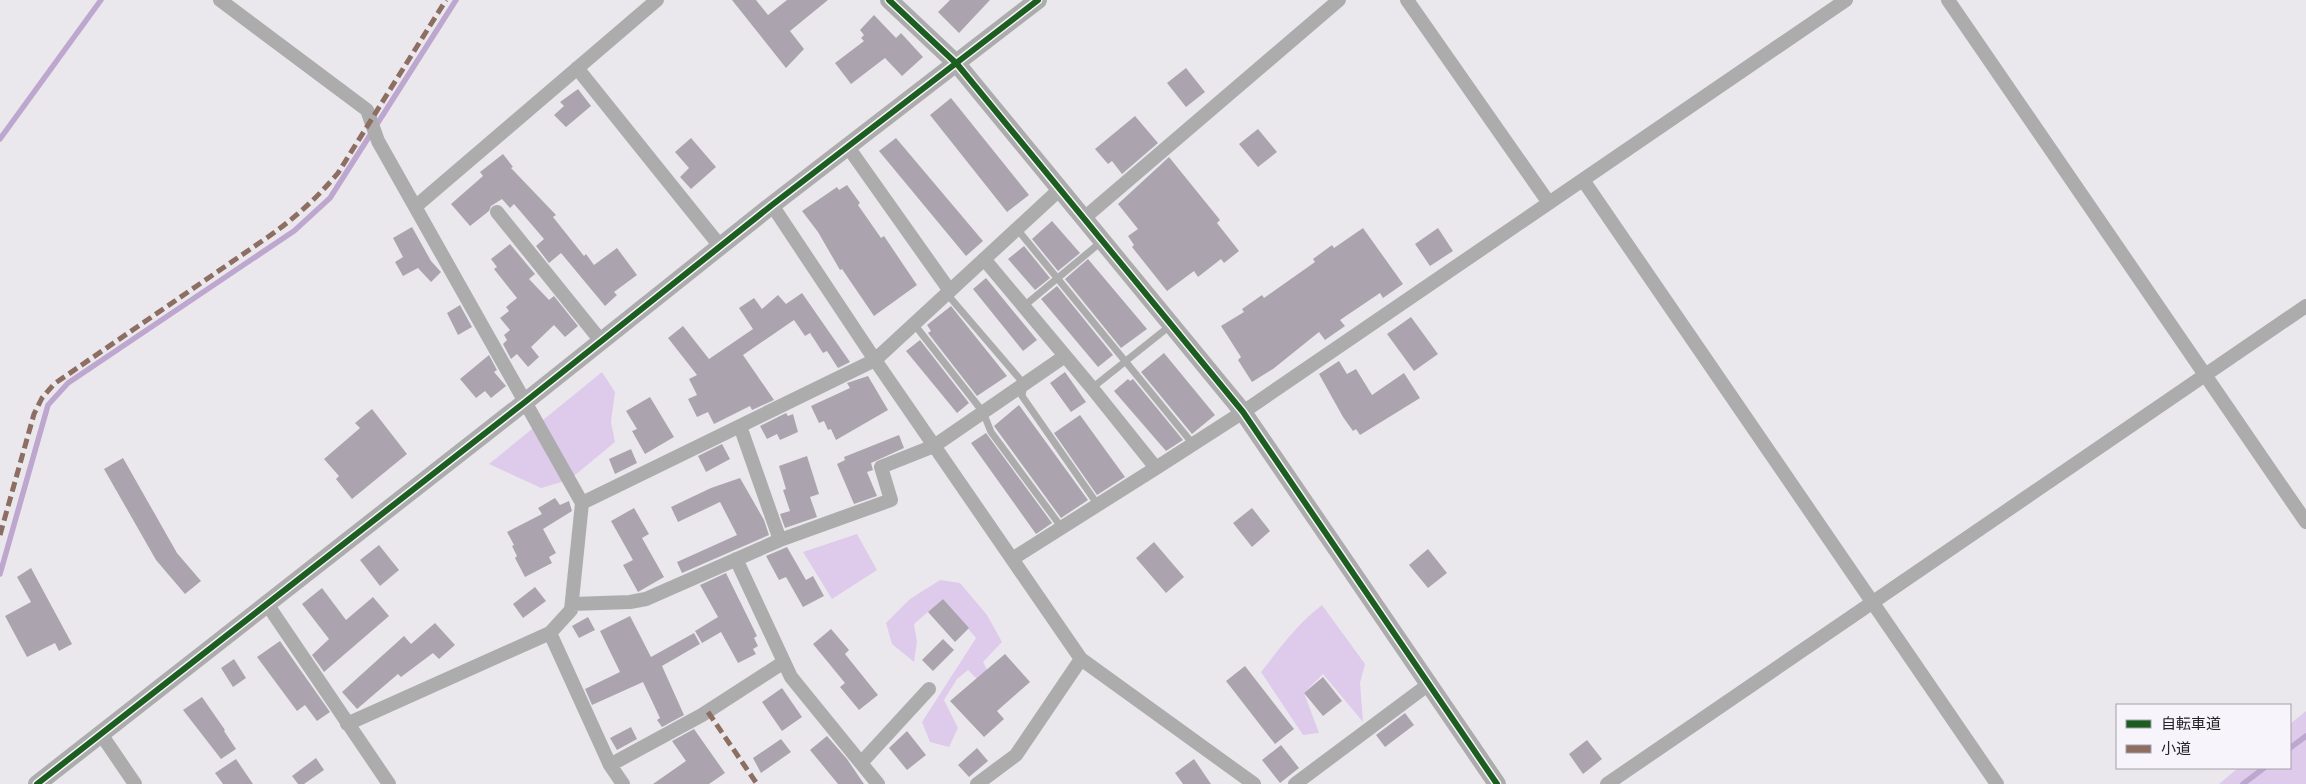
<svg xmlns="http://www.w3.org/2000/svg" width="2306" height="784" font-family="Mulish,'Noto Sans JP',sans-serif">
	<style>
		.green { fill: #decbeb }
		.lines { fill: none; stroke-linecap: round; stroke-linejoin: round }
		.stream { stroke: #bea7cf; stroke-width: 5.5 }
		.building { fill: #aba4af }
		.service { stroke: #adacad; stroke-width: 7 }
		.minor { stroke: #adacad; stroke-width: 14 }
		.tertiary { stroke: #adacad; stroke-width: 18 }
		.quiet { stroke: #8d6e63; stroke-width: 5; stroke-dasharray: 10 5; stroke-linecap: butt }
		.cycleway-casing { stroke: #f8f4fc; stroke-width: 9 }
		.cycleway { stroke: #1b5e20; stroke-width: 6 }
	</style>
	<rect width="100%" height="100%" fill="#ebe8ed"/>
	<path class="green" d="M602 372 615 392 611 422 615 442 569 480 541 488 489 464Z
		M857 534 877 570 832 599 803 552Z
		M940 580 960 583 987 615 1002 642 983 662 999 692 996 698 968 670 957 679 944 700 958 728 949 747 930 742 922 722 976 638 943 599 914 624 917 642 914 662 892 644 886 623 910 599Z
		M1322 605 1365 664 1360 683 1363 722 1323 674 1304 693 1319 733 1303 735 1261 672C1280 648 1297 624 1322 605Z
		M2306 711V784H2219L2238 768H2290V724Z"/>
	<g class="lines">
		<path class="stream" d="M0 139 101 0
			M0 574 48 405 68 383 294 231 330 198 456 0
			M2290 748 2306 736
			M2243 784 2264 768"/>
	</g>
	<path class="building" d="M732 0H756L768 15 787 0H828L790 31 804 49 786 68Z
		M950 0H990L959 33 938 12Z
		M874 15 896 38 901 33 923 57 902 76 885 58 851 84 835 63 864 41 861 38 864 35 860 30Z
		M1186 68 1205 92 1186 107 1167 83Z
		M578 89 591 106 566 127 554 115 564 106 560 102Z
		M951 98 1029 195 1007 212 930 115Z
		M1135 116 1158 143 1122 174 1112 161 1108 164 1095 149Z
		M1258 129 1277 152 1258 167 1239 144Z
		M691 138 716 167 691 189 680 177 689 168 675 152Z
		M896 138 983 241 966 256 879 151Z
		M503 154 513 167 511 168 556 215 553 217 584 256 586 254 594 265 617 248 637 275 614 292 617 295 605 306 561 253 549 263 536 246 544 239 514 204 510 208 502 199 491 206 489 211 470 226 451 204 483 176 480 172Z
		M1169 157 1220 220 1217 223 1239 251 1224 263 1221 259 1198 277 1194 271 1167 291 1132 247 1134 245 1128 236 1138 229 1118 204Z
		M847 185 860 203 858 205 881 238 884 236 917 285 874 316 842 269 840 270 818 232 802 211 837 187 839 190Z
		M1052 221 1080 253 1058 271 1032 239Z
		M412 227 431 261 441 272 431 282 418 268 403 276 395 262 403 257 393 238Z
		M1363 228 1403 284 1383 298 1380 293 1340 320 1345 326 1325 340 1319 332 1273 369 1252 382 1238 360 1241 357 1221 326 1244 312 1242 309 1262 295 1264 298 1315 262 1313 259 1332 245 1334 248Z
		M1438 228 1453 251 1430 266 1415 244Z
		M510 244 535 274 529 279 549 300 554 296 578 326 565 337 554 325 531 347 539 357 528 367 517 354 511 359 503 344 507 340 504 335 510 330 500 318 509 311 506 307 517 298 494 269 497 267 491 259Z
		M1024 246 1050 278 1035 290 1008 259Z
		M1088 259 1147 329 1121 348 1065 279Z
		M986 278 1037 340 1023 351 973 289Z
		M1057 286 1113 355 1098 367 1041 299Z
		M802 293 850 362 838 368 827 351 823 353 810 333 805 336 794 320 743 355 774 400 752 410 750 406 714 424 708 412 697 417 688 399 697 395 689 379 697 375 668 338 683 326 709 359 753 329 739 308 754 298 762 309 778 295 786 304Z
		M460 305 472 327 458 335 447 313Z
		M951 306 1007 376 977 396 928 333 931 331 927 325Z
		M1411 317 1438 354 1414 371 1387 334Z
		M920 340 969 403 957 413 906 351Z
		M1164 353 1215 415 1192 434 1141 372Z
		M489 355 497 370 494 372 506 386 491 398 485 391 476 398 460 379Z
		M1339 361 1347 374 1356 369 1372 395 1404 373 1420 398 1360 435 1356 429 1353 431 1343 417 1319 374Z
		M1065 372 1086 402 1071 412 1050 383Z
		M868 376 888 410 836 440 831 429 828 430 824 421 819 423 811 406 850 388 847 383Z
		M1128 379 1130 381 1133 379 1183 440 1166 451 1114 391Z
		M650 397 674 437 645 454 632 431 637 429 626 411Z
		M1019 405 1088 500 1061 518 994 426Z
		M372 409 407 454 352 499 336 479 339 476 324 459 360 428 355 423Z
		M786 413 788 416 793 414 798 432 780 440 777 434 767 439 760 426Z
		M1080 415 1125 477 1097 495 1054 433Z
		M986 433 1052 523 1036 534 971 443Z
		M899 435 904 448 871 463 873 470 867 472 877 496 854 504 837 464 845 460 844 457Z
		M722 444 730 459 706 472 698 456Z
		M631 449 637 463 615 474 609 459Z
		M807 456 819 494 810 497 817 517 785 528 780 514 790 511 783 490 786 489 779 466Z
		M123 458 177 553 201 581 185 594 156 560 104 469Z
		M740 478 764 520 769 535 682 573 677 562 737 535 720 502 678 522 671 507 711 488Z
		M555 498 560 505 569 501 572 511 543 529 556 553 549 557 552 563 525 577 515 558 517 556 512 546 514 545 507 532 542 514 538 508Z
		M634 508 649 534 642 538 664 577 638 592 623 565 633 560 611 521Z
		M1252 508 1270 531 1252 547 1233 523Z
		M1154 542 1184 577 1166 593 1136 558Z
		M379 545 399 570 380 586 360 560Z
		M787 547 806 580 813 576 824 596 803 607 786 577 779 580 766 556Z
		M1428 549 1447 573 1428 588 1409 565Z
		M31 568 72 644 59 651 55 643 27 657 5 616 31 602 17 577Z
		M726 573 757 636 754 638 758 646 753 649 756 654 738 663 721 632 702 643 695 631 718 617 700 585Z
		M535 587 546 601 523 618 513 604Z
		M322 588 346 620 373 597 389 616 324 672 312 655 329 639 302 604Z
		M943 599 969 628 955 642 928 612Z
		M630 616 651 657 694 633 700 644 662 666 684 715 662 727 657 720 660 718 643 682 592 705 585 689 620 672 600 631Z
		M588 617 595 630 579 638 572 626Z
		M435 623 455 645 439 659 433 653 401 677 398 674 357 709 342 692 404 636 411 644Z
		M831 629 849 650 845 654 878 695 859 710 840 687 845 683 813 644Z
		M943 639 954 650 933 671 922 660Z
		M280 641 330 712 317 721 305 705 297 711 257 657Z
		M1005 654 1030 682 997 711 1004 719 984 737 950 701Z
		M234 659 246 678 233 687 221 668Z
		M1245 666 1294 729 1275 744 1226 681Z
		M1323 677 1342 701 1323 716 1304 693Z
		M782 688 802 717 782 731 762 702Z
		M202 697 225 730 224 731 236 749 221 759 183 710Z
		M1405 713 1414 725 1385 747 1376 735Z
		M631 727 637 739 617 750 610 738Z
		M694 729 725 773 709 784H653L686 761 672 741Z
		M907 731 926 755 907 770 889 748Z
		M827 736 847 759 864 784H838L810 750Z
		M781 739 791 752 761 773 753 758Z
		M1587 740 1602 759 1583 774 1569 754Z
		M1281 745 1299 768 1280 783 1262 760Z
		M977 748 988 761 969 777 958 765Z
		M316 758 324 770 304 784H298L292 776Z
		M236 759 253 784H223L215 773Z
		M1194 759 1211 784H1183L1175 773Z"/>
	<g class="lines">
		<path class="service" d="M1017 229 1193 444
			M947 294 1024 384 1022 396 1098 505
			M1024 306 1101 242
			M914 324 983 412 991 432 1062 528
			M1092 388 1171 325"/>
		<path class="minor" d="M220 0 367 110 378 141 582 503 571 610 550 633 347 724
			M1407 0 1549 203
			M1948 0 2306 522
			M577 68 720 246
			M848 147 950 291
			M1583 180 1997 784
			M772 205 875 360 1081 659 1254 784
			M415 207 657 0
			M497 212 601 341
			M1083 219 1339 0
			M984 259 1092 388 1156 468 1012 559
			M740 426 780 540
			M1156 468 1243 412 1846 0
			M582 503 875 360 1059 190
			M736 559 791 677 878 784
			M267 604 389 784
			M572 604 630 602 646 599 780 540 891 500 881 467 934 446 1065 356
			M550 633 610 765 623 784
			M101 734 135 784
			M861 763 929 689
			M610 765 702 715 784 662
			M977 784 1016 755 1081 659
			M1295 784 1429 684
			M1607 784 2306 306"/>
		<path class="tertiary" d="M889 0 957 64 1243 412 1497 784
			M37 784 525 402 772 205 1038 0"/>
		<path class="quiet" d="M0 535 34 414 42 398 54 384 268 237C295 218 317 198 338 173L446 0
			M708 712 757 784"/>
		<defs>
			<path id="cycleway" d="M889 0 957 64 1243 412 1497 784
				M37 784 525 402 772 205 1038 0"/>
		</defs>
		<use href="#cycleway" class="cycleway-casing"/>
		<use href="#cycleway" class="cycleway"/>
	</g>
	<rect x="2116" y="704" width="175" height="65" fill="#f8f4fc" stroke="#a3a0a6"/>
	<rect x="2126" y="720" width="25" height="8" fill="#1b5e20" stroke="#a3a0a6"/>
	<text x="2161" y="729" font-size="15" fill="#242225">自転車道</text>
	<rect x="2126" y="745" width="25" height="8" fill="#8d6e63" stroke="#a3a0a6"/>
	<text x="2161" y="754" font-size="15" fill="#242225">小道</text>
</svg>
